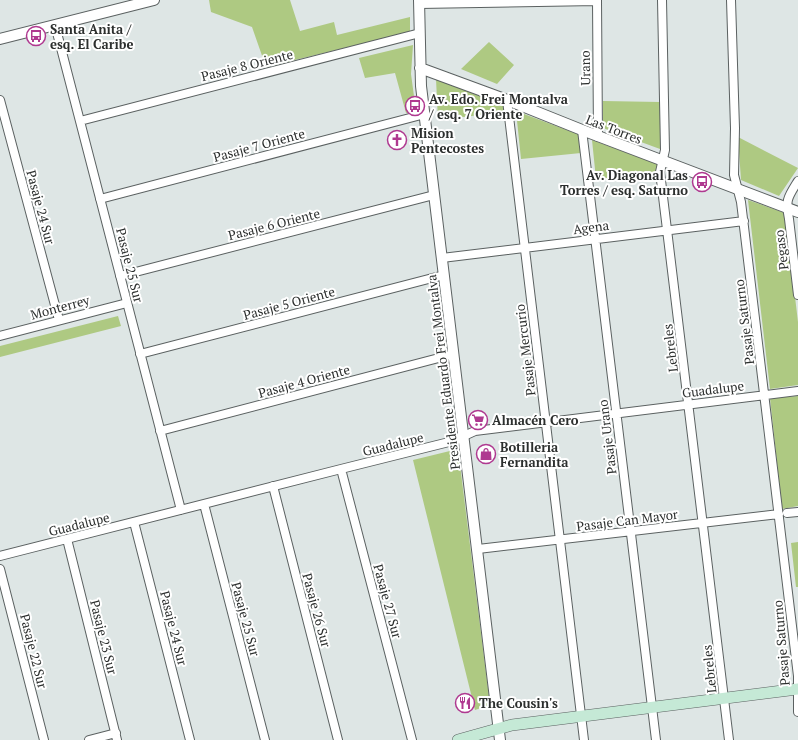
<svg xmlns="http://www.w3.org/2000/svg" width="798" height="740" font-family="'PT Serif',serif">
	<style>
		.green { fill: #aec982 }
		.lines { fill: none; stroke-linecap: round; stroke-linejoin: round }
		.minor-casing { stroke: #5b6161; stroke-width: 10 }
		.tertiary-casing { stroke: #5b6161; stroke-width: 12 }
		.secondary-casing { stroke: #5b6161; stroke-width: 12 }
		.minor { stroke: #fff; stroke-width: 8 }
		.tertiary { stroke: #fff; stroke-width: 10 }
		.secondary { stroke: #c5e9d6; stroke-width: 11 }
		.labels { text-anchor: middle; stroke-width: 4; stroke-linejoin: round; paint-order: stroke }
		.poi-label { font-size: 13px; font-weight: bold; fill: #2c2f2e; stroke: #fff; text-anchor: start }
		.street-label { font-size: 13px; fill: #2c2f2e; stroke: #fff }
	</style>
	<rect width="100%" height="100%" fill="#dee6e5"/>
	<path class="green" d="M209 0H290L300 31 334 22 337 35 410 17V32L266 67 252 27 211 12Z
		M489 42 514 65 497 84 461 69Z
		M413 45 411 74 416 111 406 113 395 73 365 78 359 58Z
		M436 79 505 106V112L438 120Z
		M603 101 660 102V149L603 128Z
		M516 111 580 135 581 153 521 159Z
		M738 137 798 168 779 196 741 180Z
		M592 140 657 164V173L596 179Z
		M748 200 785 213 798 322V385L770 389Z
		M118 316 121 326 0 357V346Z
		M798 396V506L782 509 770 398Z
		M458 449 490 705 475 710 413 460Z
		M798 542V587H796L791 543Z"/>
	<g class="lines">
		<defs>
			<path id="minor" d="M597 0 598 137
				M662 0 665 150 660 172 729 740
				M731 0 735 128 734 175 741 202 798 676V712
				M419 4 597 1
				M55 25 181 510
				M0 100 59 320
				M507 100 584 740
				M80 121 420 33
				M582 130 656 740
				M798 181C788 197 785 200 789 219L798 295
				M100 199 425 114
				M442 258 744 221
				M120 276 434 195
				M0 336 127 303
				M140 354 444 275
				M160 431 454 354
				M341 469 412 740
				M273 486 338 740
				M204 504 265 740
				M787 513 798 512
				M134 522 190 740
				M67 539 117 740
				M478 549 779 514
				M0 556 341 469 453 441 475 431 798 391
				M0 569 44 740
				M89 740 116 733"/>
			<path id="tertiary" d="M419 0 421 86 500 740
				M0 39 154 0
				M420 68 507 100 582 130 798 212"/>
			<path id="secondary" d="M458 740 512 725 798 689"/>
		</defs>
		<use href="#minor" class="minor-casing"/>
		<use href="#tertiary" class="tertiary-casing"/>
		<use href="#secondary" class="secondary-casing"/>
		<use href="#minor" class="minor"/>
		<use href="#tertiary" class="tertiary"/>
		<use href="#secondary" class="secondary"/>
	</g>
	<defs>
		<symbol id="bus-ring" viewBox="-11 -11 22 22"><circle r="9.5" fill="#fff" stroke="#af3990" stroke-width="1.5"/><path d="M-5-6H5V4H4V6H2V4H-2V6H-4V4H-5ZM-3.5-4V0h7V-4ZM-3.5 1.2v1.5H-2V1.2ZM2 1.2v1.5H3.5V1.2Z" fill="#af3990"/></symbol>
		<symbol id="church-ring" viewBox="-11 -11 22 22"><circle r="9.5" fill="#fff" stroke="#af3990" stroke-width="1.5"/><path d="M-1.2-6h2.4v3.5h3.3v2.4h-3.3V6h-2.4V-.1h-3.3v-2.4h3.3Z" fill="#af3990"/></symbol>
		<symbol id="supermarket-ring" viewBox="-11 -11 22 22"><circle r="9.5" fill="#fff" stroke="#af3990" stroke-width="1.5"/><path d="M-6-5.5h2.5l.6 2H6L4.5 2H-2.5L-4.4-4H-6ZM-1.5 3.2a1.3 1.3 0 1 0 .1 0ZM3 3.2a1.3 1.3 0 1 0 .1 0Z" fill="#af3990"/></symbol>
		<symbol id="shop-ring" viewBox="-11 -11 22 22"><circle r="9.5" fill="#fff" stroke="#af3990" stroke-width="1.5"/><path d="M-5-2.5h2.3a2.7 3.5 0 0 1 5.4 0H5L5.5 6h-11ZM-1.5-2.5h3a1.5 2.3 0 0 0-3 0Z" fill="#af3990"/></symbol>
		<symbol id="restaurant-ring" viewBox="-11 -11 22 22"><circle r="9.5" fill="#fff" stroke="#af3990" stroke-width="1.5"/><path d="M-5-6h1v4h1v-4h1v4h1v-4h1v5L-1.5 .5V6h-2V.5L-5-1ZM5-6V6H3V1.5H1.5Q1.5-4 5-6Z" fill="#af3990"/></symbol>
	</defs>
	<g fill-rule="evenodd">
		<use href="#bus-ring" x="25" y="25" width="22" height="22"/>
		<use href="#bus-ring" x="404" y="95" width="22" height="22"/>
		<use href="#church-ring" x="386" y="129" width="22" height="22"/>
		<use href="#bus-ring" x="691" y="171" width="22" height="22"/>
		<use href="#supermarket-ring" x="467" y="409" width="22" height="22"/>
		<use href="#shop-ring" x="475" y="443" width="22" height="22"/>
		<use href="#restaurant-ring" x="454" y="692" width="22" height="22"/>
	</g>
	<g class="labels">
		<g class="poi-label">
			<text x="50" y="34">Santa Anita /<tspan x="50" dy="15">esq. El Caribe</tspan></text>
			<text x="429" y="104">Av. Edo. Frei Montalva<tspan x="429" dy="15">/ esq. 7 Oriente</tspan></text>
			<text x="411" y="138">Mision<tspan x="411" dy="15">Pentecostes</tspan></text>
			<text x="688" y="180" text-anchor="end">Av. Diagonal Las<tspan x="688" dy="15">Torres / esq. Saturno</tspan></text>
			<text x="492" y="425">Almacén Cero</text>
			<text x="500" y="452">Botilleria<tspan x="500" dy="15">Fernandita</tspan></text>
			<text x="479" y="708">The Cousin's</text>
		</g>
		<g class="street-label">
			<text transform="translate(247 65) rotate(-14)" y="5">Pasaje 8 Oriente</text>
			<text transform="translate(585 68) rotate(-91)" y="5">Urano</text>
			<text transform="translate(614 129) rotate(21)" y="5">Las Torres</text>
			<text transform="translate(259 145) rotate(-15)" y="5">Pasaje 7 Oriente</text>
			<text transform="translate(41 207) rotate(75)" y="5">Pasaje 24 Sur</text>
			<text transform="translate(274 224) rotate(-14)" y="5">Pasaje 6 Oriente</text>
			<text transform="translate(591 227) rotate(-7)" y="5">Agena</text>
			<text transform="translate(781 250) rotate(-97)" y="5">Pegaso</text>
			<text transform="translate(130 265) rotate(76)" y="5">Pasaje 25 Sur</text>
			<text transform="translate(289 303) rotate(-15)" y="5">Pasaje 5 Oriente</text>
			<text transform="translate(60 307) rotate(-15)" y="5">Monterrey</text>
			<text transform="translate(744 322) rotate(-97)" y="5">Pasaje Saturno</text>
			<text transform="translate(670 348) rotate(-97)" y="5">Lebreles</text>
			<text transform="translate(525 350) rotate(-97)" y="5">Pasaje Mercurio</text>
			<text transform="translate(443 372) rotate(-97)" y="5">Presidente Eduardo Frei Montalva</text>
			<text transform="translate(304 381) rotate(-15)" y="5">Pasaje 4 Oriente</text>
			<text transform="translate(713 389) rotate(-7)" y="5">Guadalupe</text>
			<text transform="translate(607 437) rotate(-97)" y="5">Pasaje Urano</text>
			<text transform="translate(393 444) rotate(-14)" y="5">Guadalupe</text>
			<text transform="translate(627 520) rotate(-7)" y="5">Pasaje Can Mayor</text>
			<text transform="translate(79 524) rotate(-14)" y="5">Guadalupe</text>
			<text transform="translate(388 601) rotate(75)" y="5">Pasaje 27 Sur</text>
			<text transform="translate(317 610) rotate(75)" y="5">Pasaje 26 Sur</text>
			<text transform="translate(246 619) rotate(75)" y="5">Pasaje 25 Sur</text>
			<text transform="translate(174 628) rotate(76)" y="5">Pasaje 24 Sur</text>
			<text transform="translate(104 637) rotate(76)" y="5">Pasaje 23 Sur</text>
			<text transform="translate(781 643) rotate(-95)" y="5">Pasaje Saturno</text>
			<text transform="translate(34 651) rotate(76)" y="5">Pasaje 22 Sur</text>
			<text transform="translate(709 669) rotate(-96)" y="5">Lebreles</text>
		</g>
	</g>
</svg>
